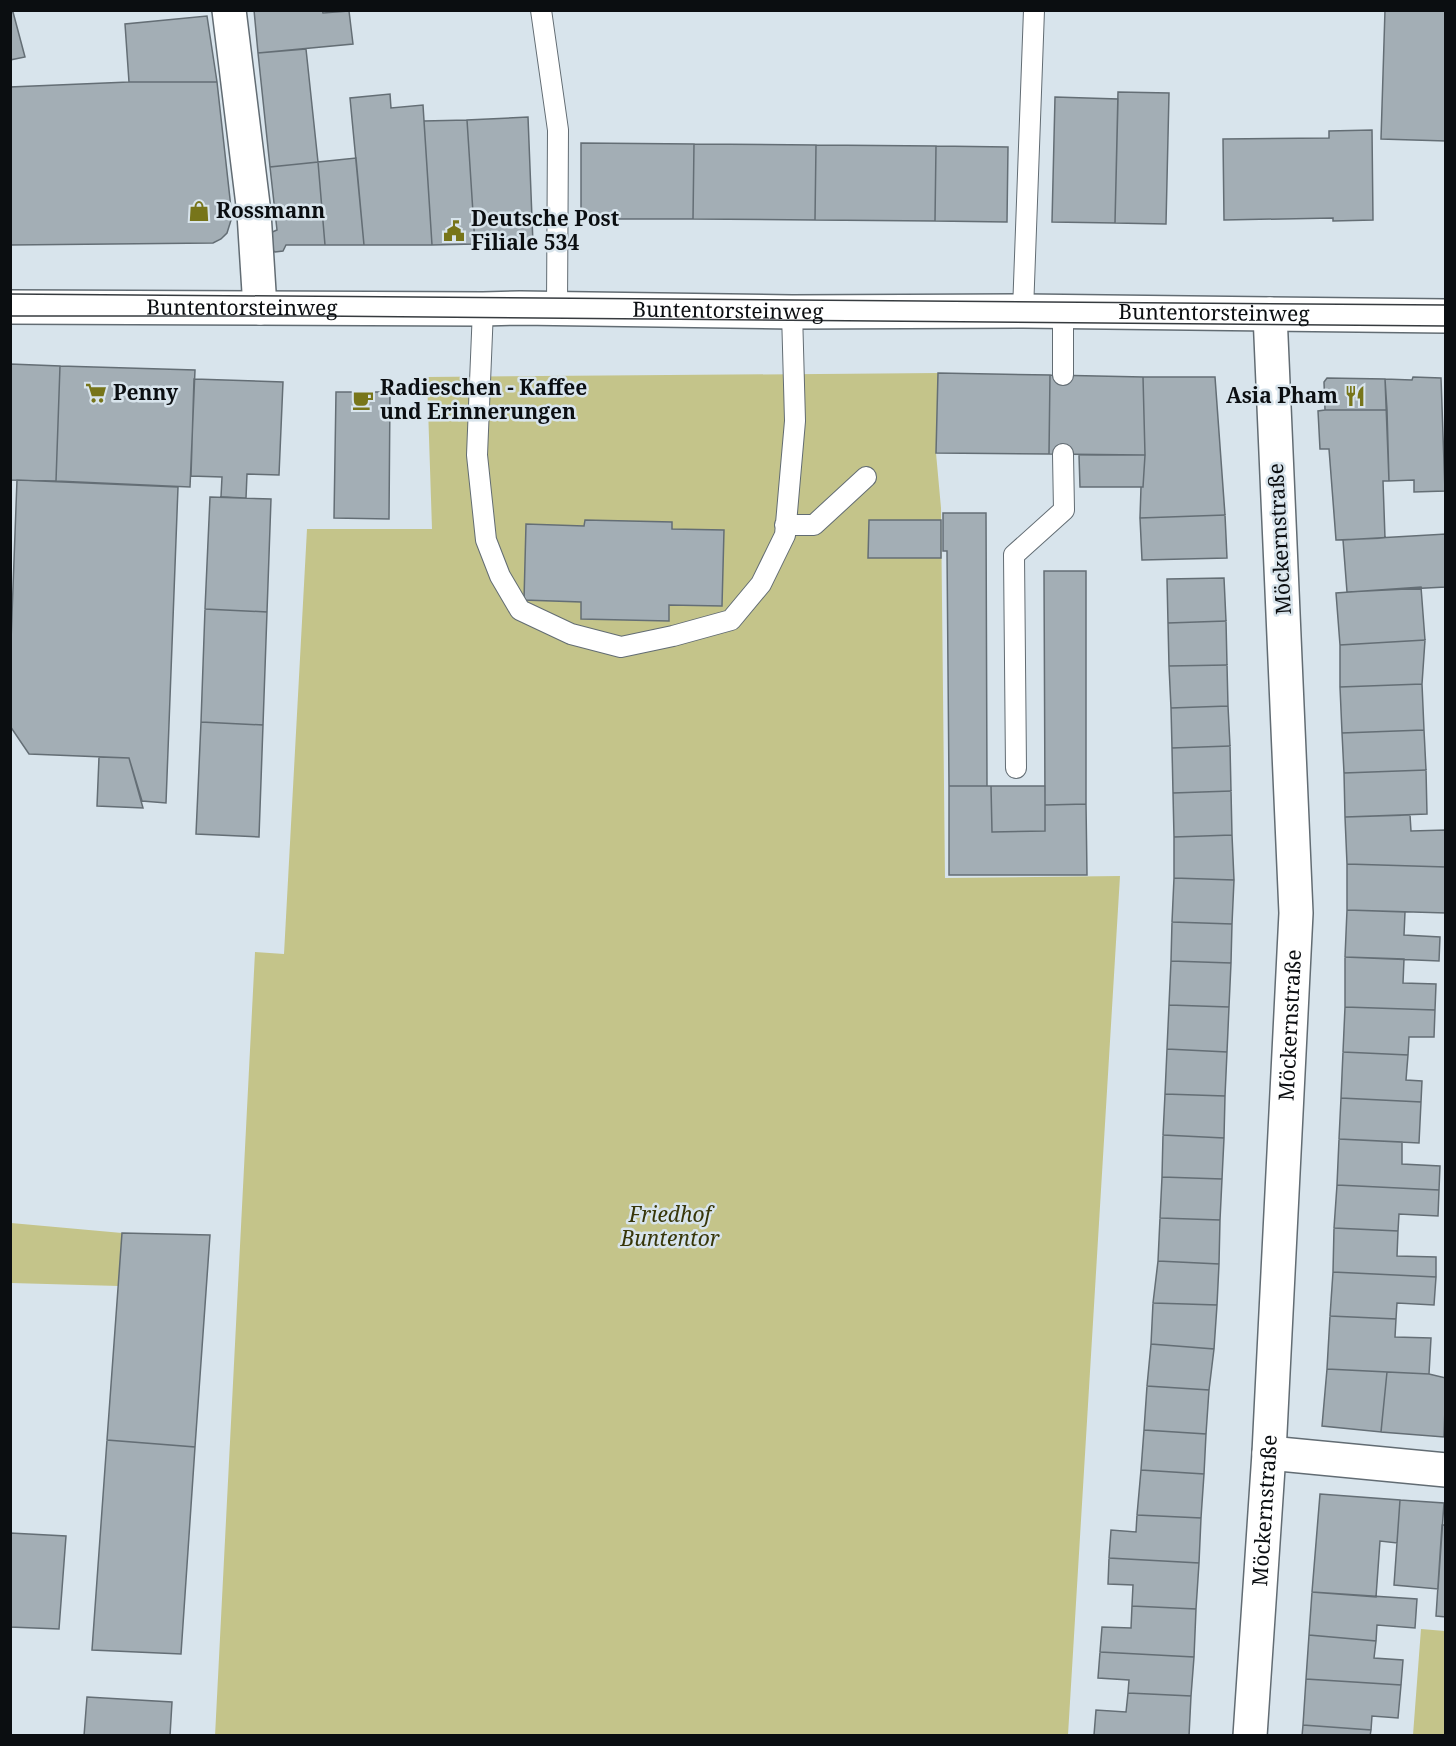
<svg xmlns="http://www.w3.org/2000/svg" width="1456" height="1746" font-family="'Noto Serif',serif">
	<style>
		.green { fill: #c4c48a }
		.building { fill: #a3aeb5; stroke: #646e75; stroke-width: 1.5 }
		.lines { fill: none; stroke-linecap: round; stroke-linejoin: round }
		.service-casing { stroke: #626c73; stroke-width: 22 }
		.minor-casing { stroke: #626c73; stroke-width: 36 }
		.tertiary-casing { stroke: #626c73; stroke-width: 36 }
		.service { stroke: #fff; stroke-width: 20 }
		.minor { stroke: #fff; stroke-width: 33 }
		.tertiary { stroke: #fff; stroke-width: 33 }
		.tram { stroke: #363b3f; stroke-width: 1.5 }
		.labels { text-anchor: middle; stroke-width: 5; stroke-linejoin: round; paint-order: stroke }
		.poi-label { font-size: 21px; font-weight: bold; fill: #0b0e11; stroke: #d8e4ec; text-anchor: start }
		.street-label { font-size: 21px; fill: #0b0e11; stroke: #d8e4ec }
		.park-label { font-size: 21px; font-style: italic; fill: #373609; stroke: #d8e4ec }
	</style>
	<rect width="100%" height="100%" fill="#d8e4ec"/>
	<path class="green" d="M938 373 936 453 941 508 945 878 1120 876 1068 1735 215 1736 255 952 284 954 307 529H432L427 377Z
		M11 1223 122 1233 119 1286 11 1283Z
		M1421 1629 1445 1631V1735H1413Z"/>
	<path class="building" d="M254 10H322L323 13 349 11 353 44 258 53Z
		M1385 10H1446V141L1381 139Z
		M13 12 25 57 10 60V13Z
		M207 16 217 82H129L125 24Z
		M306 49 318 162 270 167 258 53Z
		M129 82H217L232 217 227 233 221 239 213 243 10 245V87Z
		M1118 92 1169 93 1166 224 1115 223Z
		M390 94 391 108 423 105 432 245H364L350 98Z
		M1055 97 1118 99 1115 223 1052 222Z
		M528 117 533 244H475L467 120Z
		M467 120 475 244 432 245 424 121Z
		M1372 130 1373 220 1333 221V218L1224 220 1223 139 1329 138V131Z
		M581 143 694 144 693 219H581Z
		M694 144 816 145 815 220 693 219Z
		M816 145 936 146 935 221 815 220Z
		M936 146 1008 147 1007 222 935 221Z
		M356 158 364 245H325L318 162Z
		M318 162 325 245H286L283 251 275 252 270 249V233L277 230 270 167Z
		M10 364 60 366 56 481 10 480Z
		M60 366 195 370 190 487 56 481Z
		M938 373 1050 375 1049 454 936 453Z
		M1050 375 1143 377 1145 455 1049 454Z
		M1143 377H1215L1225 515 1140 518 1141 487H1143L1145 455Z
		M1413 377 1441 378 1445 491 1414 492V480L1389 481 1385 379 1412 380Z
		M1327 378 1385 379 1387 410H1325L1324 382Z
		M194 379 283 382 279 475 247 474 246 498 221 497 222 477 191 476Z
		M336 392H390L389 519 334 518Z
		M1325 410H1387L1389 481H1383L1385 538 1336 540 1329 449H1320L1318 411Z
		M1079 455H1145L1143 487H1080Z
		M17 480 178 487 166 803 142 801 129 758 29 754 10 726V668Z
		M210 497 271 499 267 612 205 609Z
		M943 513H986L987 786H949L947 551H943Z
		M1225 515 1227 558 1142 560 1140 518Z
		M585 520 672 522V529L724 530 722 606 669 605V621L581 619V602L524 600 526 524 584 526Z
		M869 520H941V558H868Z
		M1446 534V587L1347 592 1343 540Z
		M1044 571H1086V804L1045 805Z
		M1224 578 1226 621 1168 623 1167 579Z
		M1421 587 1425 640 1340 645 1336 593Z
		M205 609 267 612 263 725 201 722Z
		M1226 621 1227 665 1169 666 1168 623Z
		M1425 640 1422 684 1340 687V645Z
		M1227 665 1228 706 1171 708 1169 666Z
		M1422 684 1424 730 1342 733 1340 687Z
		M1228 706 1230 746 1172 748 1171 708Z
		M201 722 263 725 259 837 196 834Z
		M1424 730 1426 770 1344 773 1342 733Z
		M1230 746 1231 791 1173 793 1172 748Z
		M99 757 129 758 143 808 97 806Z
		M1426 770 1427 814 1345 817 1344 773Z
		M949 786H991L992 832 1045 831V805L1086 804 1087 875H949Z
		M991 786H1045V831L992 832Z
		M1231 791 1232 835 1174 837 1173 793Z
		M1410 815 1411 831 1446 830V867L1347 864 1345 817Z
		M1232 835 1234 880 1174 878V837Z
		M1347 864 1446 867V913L1347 910Z
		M1174 878 1234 880 1232 924 1172 922Z
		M1347 910 1405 912 1404 935 1440 937 1439 961 1345 957Z
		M1172 922 1232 924 1231 963 1171 961Z
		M1345 957 1404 959 1403 983 1436 984 1435 1010 1345 1007Z
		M1171 961 1231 963 1229 1007 1169 1005Z
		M1169 1005 1229 1007 1227 1052 1167 1049Z
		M1345 1007 1435 1010 1434 1037H1409L1408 1055 1343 1052Z
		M1167 1049 1227 1052 1225 1096 1165 1094Z
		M1343 1052 1408 1055 1406 1080 1422 1081 1421 1102 1341 1098Z
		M1165 1094 1225 1096 1224 1138 1163 1135Z
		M1341 1098 1421 1102 1419 1143 1339 1139Z
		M1163 1135 1224 1138 1222 1179 1162 1177Z
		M1339 1139 1402 1142V1164L1440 1166 1439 1190 1337 1185Z
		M1162 1177 1222 1179 1220 1220 1160 1218Z
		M1337 1185 1439 1190 1438 1216 1399 1214 1398 1231 1334 1228Z
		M1160 1218 1220 1220 1219 1264 1158 1261Z
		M1334 1228 1398 1231 1397 1256 1436 1257V1277L1333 1272Z
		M122 1233 210 1235 195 1447 107 1440Z
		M1158 1261 1219 1264 1217 1305 1153 1303Z
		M1333 1272 1436 1277 1434 1305 1397 1303 1396 1319 1330 1316Z
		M1153 1303 1217 1305 1214 1349 1151 1344Z
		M1330 1316 1396 1319 1395 1337 1431 1338 1429 1374 1327 1369Z
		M1151 1344 1214 1349 1209 1390 1147 1386Z
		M1327 1369 1387 1372 1381 1432 1322 1426Z
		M1387 1372 1429 1374 1446 1378 1444 1437 1381 1432Z
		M1147 1386 1209 1390 1206 1434 1144 1430Z
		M1144 1430 1206 1434 1204 1474 1141 1470Z
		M107 1440 195 1447 181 1654 92 1650Z
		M1141 1470 1204 1474 1201 1518 1137 1515Z
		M1320 1494 1400 1500 1397 1543 1380 1541 1376 1597 1312 1592Z
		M1400 1500 1444 1503 1438 1589 1394 1585Z
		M1137 1515 1201 1518 1199 1563 1109 1558 1111 1530 1136 1532Z
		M1442 1525H1446V1617L1436 1616Z
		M10 1533 66 1536 59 1629 10 1627Z
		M1109 1558 1199 1563 1196 1609 1132 1606 1133 1585 1108 1584Z
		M1312 1592 1417 1599 1415 1628 1377 1625 1376 1641 1309 1635Z
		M1132 1606 1196 1609 1194 1657 1100 1652 1102 1627 1131 1628Z
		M1309 1635 1376 1641 1374 1658 1403 1660 1401 1685 1306 1679Z
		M1100 1652 1194 1657 1191 1696 1128 1693 1129 1680 1098 1678Z
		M1306 1679 1401 1685 1398 1718 1372 1716 1371 1730 1303 1725Z
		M1128 1693 1191 1696 1189 1736 1094 1735 1096 1710 1126 1712Z
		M87 1697 172 1702 170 1736H84Z
		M1303 1725 1371 1730 1370 1736H1302Z"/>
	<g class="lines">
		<defs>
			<path id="service" d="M541 10 558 130 557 308
				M483 309 477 455 486 540 500 576 520 610 571 634 621 647 673 636 731 620 761 584 785 535 795 421 792 312
				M1023 311 1034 10
				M1063 375V312
				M785 525H814L866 477
				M1016 768 1014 555 1064 510 1063 454"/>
			<g id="minor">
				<path d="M229 10 254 213 260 308"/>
				<path d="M1269 1453 1446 1470"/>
				<path id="s1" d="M1250 1736 1269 1453 1296 913 1270 314"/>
			</g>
			<g id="tertiary">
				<path id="s2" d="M10 307 483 309 520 308 792 312 1023 311 1446 316"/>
			</g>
		</defs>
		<use href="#service" class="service-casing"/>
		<use href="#minor" class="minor-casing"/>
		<use href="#tertiary" class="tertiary-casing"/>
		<use href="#service" class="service"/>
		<use href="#minor" class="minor"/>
		<use href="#tertiary" class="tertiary"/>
		<path class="tram" d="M10 294 1446 305
			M10 316H317L1446 326"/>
	</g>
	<defs>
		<symbol id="shop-bare" viewBox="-9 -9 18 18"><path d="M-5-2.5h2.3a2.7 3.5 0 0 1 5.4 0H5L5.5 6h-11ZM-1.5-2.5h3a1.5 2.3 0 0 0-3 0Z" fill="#77751a" stroke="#d8e4ec" stroke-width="2.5" paint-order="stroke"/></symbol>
		<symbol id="civic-bare" viewBox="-9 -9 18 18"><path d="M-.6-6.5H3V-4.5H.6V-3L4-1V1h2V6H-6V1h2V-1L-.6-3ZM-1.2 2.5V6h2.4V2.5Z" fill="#77751a" stroke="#d8e4ec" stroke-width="2.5" paint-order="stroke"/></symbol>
		<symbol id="supermarket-bare" viewBox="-9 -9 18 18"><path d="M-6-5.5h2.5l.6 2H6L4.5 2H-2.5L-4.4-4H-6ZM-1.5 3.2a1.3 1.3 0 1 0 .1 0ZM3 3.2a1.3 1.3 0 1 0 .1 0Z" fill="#77751a" stroke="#d8e4ec" stroke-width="2.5" paint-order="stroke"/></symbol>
		<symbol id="restaurant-bare" viewBox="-9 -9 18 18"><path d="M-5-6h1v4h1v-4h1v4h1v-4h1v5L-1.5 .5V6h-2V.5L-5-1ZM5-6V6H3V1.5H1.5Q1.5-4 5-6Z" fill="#77751a" stroke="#d8e4ec" stroke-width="2.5" paint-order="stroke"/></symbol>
		<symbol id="cafe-bare" viewBox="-9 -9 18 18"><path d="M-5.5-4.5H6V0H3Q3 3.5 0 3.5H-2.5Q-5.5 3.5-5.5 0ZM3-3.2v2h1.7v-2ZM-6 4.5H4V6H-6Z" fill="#77751a" stroke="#d8e4ec" stroke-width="2.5" paint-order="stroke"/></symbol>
	</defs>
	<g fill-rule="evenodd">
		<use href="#shop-bare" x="184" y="196" width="30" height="30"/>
		<use href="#civic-bare" x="439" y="216" width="30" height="30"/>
		<use href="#supermarket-bare" x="81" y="378" width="30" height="30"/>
		<use href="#restaurant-bare" x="1340" y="381" width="30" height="30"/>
		<use href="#cafe-bare" x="348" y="385" width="30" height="30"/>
	</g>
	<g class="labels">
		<g class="poi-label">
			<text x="216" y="218">Rossmann</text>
			<text x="471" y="226">Deutsche Post<tspan x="471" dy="24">Filiale 534</tspan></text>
			<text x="380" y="395">Radieschen - Kaffee<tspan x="380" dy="24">und Erinnerungen</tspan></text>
			<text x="113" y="400">Penny</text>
			<text x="1338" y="403" text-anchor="end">Asia Pham</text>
		</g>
		<g class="street-label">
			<text dy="7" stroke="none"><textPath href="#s2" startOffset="232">Buntentorsteinweg</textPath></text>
			<text dy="7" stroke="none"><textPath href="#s2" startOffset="718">Buntentorsteinweg</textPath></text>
			<text dy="7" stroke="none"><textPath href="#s2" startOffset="1204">Buntentorsteinweg</textPath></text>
			<text transform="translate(1280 539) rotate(-93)" y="7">Möckernstraße</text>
			<text dy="7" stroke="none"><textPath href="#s1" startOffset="712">Möckernstraße</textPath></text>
			<text dy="7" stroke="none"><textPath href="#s1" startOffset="226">Möckernstraße</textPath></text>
		</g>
		<g class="park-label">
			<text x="670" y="1222">Friedhof<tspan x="670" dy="24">Buntentor</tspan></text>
		</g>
	</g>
	<rect width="1456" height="1746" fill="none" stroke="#0b0e11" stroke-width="24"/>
</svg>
